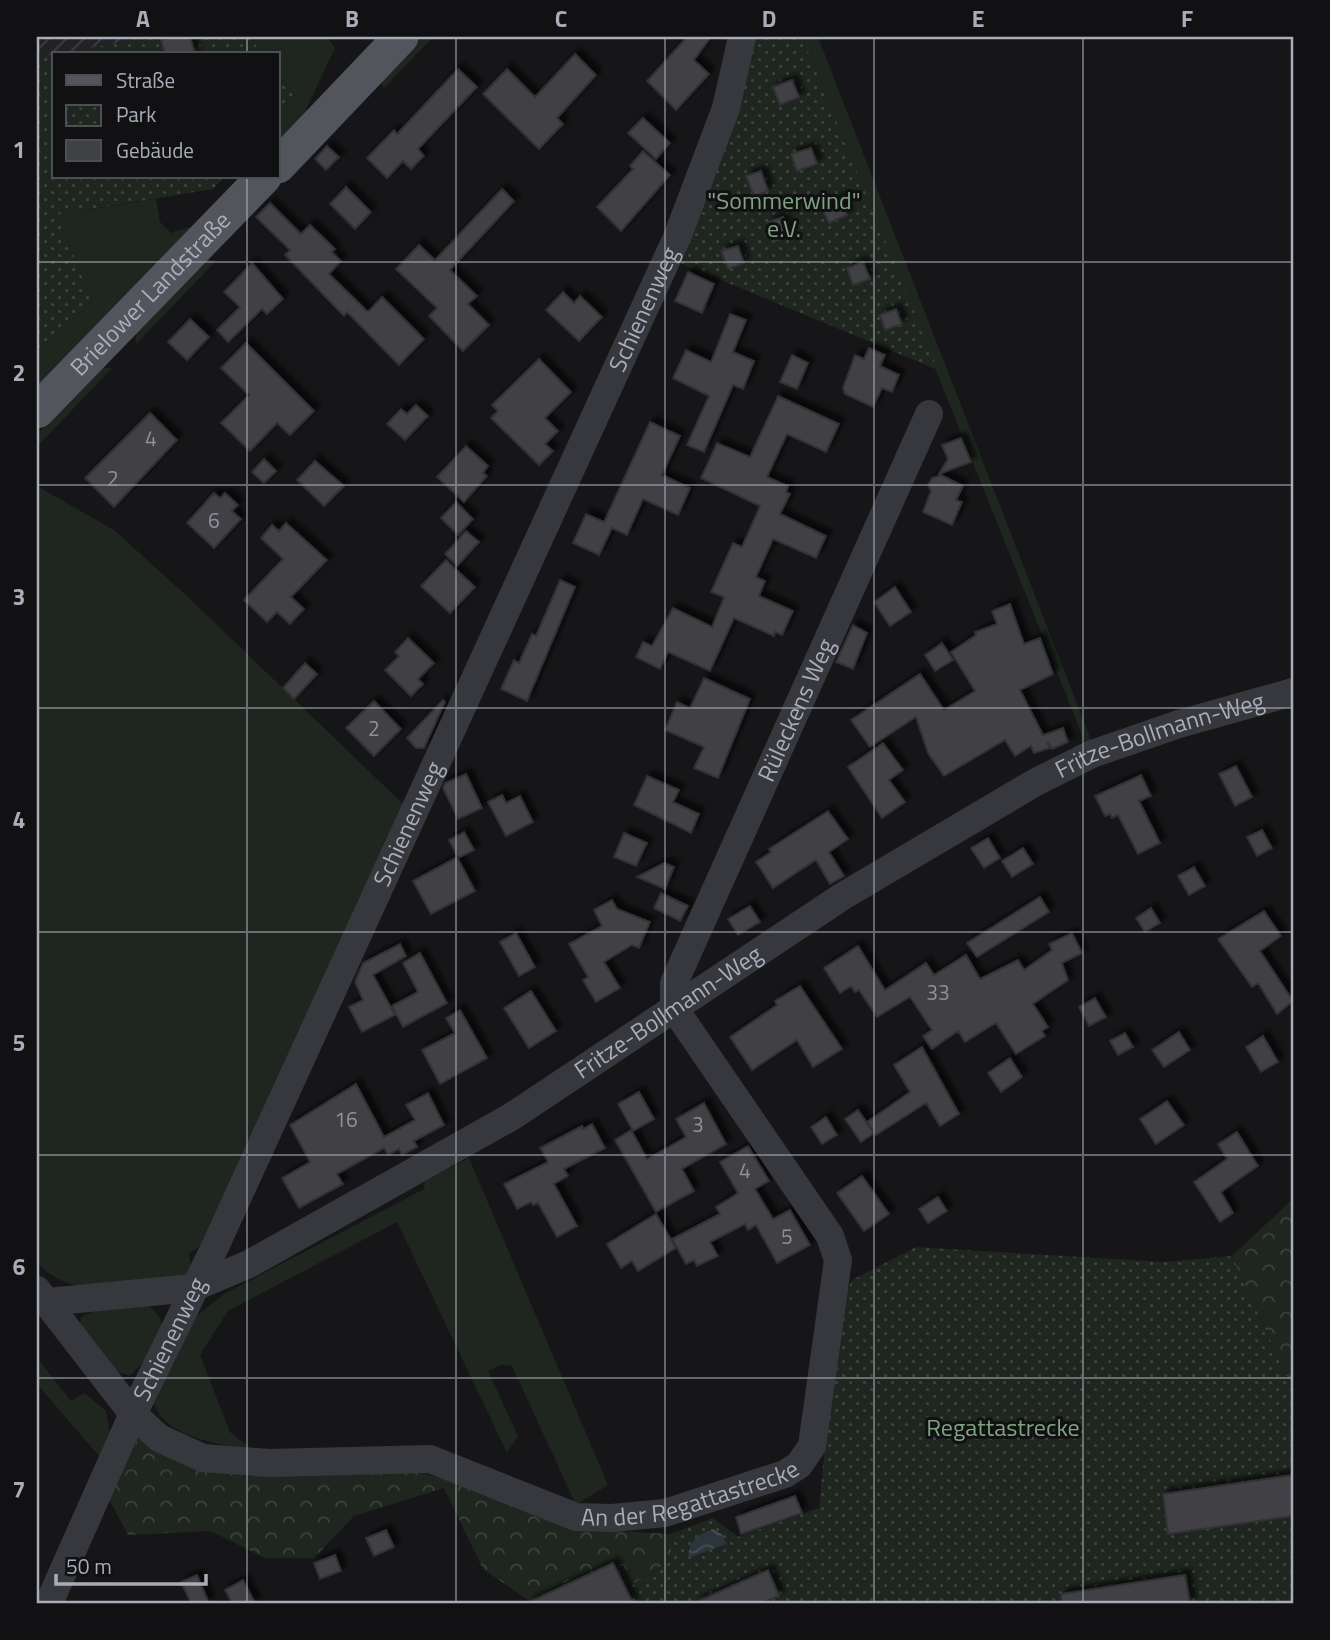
<svg xmlns="http://www.w3.org/2000/svg" width="1330" height="1640" font-family="'Titillium Web',sans-serif">
	<style>
		.industrial { fill: url(#industrial-furrows) }
		.grass { fill: #1e261f }
		.forest { fill: url(#forest-crowns) }
		.park { fill: url(#park-dots) }
		.water { fill: url(#water-waves) }
		.building { fill: #404145; stroke: #303034; stroke-width: 2; filter: url(#shadow) }
		.lines { fill: none; stroke-linecap: round; stroke-linejoin: round }
		.minor { stroke: #37383d; stroke-width: 28 }
		.major { stroke: #53555c; stroke-width: 35 }
		.grid { fill: none; stroke: #a8adb8; stroke-width: 2; stroke-opacity: 0.55 }
		.labels { text-anchor: middle; stroke-width: 6; stroke-linejoin: round; paint-order: stroke }
		.number-label { font-size: 21px; fill: #8e929b }
		.park-label { font-size: 24px; fill: #7fa381; stroke: #111113 }
		.street-label { font-size: 24px; fill: #a8adb8; stroke: #111113 }
		.neatline { fill: none; stroke: #a8adb8; stroke-width: 2.5 }
		.grid-label { font-size: 23px; text-anchor: middle; font-weight: bold; fill: #a8adb8 }
	</style>
	<defs>
		<pattern id="industrial-furrows" width="10" height="10" patternUnits="userSpaceOnUse" patternTransform="scale(1.75)"><rect width="10" height="10" fill="#222225"/><path d="M-1 1l2-2M0 10L10 0M9 11l2-2" fill="none" stroke="#3f3f43"/></pattern>
		<pattern id="forest-crowns" width="20" height="18" patternUnits="userSpaceOnUse" patternTransform="scale(1.75)"><rect width="20" height="18" fill="#1e261f"/><path d="M2 6a3 3 0 1 1 6 0M12 15a3 3 0 1 1 6 0" fill="none" stroke="#3c433d"/></pattern>
		<pattern id="park-dots" width="8" height="8" patternUnits="userSpaceOnUse" patternTransform="scale(1.75)"><rect width="8" height="8" fill="#1e261f"/><path d="M2 2h.1M6 6h.1" fill="none" stroke="#3c433d" stroke-width="1.8" stroke-linecap="round"/></pattern>
		<pattern id="water-waves" width="16" height="10" patternUnits="userSpaceOnUse" patternTransform="scale(1.75)"><rect width="16" height="10" fill="#2c353c"/><path d="M0 5q4-4 8 0t8 0" fill="none" stroke="#485056"/></pattern>
		<filter id="shadow"><feDropShadow dx="5.5" dy="-5.5" stdDeviation="2" flood-color="#0009"/></filter>
	</defs>
	<rect width="100%" height="100%" fill="#161618"/>
	<path class="industrial" d="M37 37H151L37 58Z"/>
	<path class="grass" d="M253 37H327L335 48 302 118 278 143V115L296 94 278 75V54H259Z
		M418 37H433L384 88 378 77Z
		M802 37H818L1093 745 1087 747Z
		M156 199 160 222 171 233 196 225 37 394V358L93 300 56 215Z
		M206 259 216 261 136 344V331Z
		M102 368H112L37 447V434Z
		M37 486 114 530 188 597 403 804 213 1239 189 1253 193 1282C144 1285 73 1305 37 1262Z
		M469 1158 608 1485 576 1505 512 1366 501 1365 488 1371 518 1436 507 1453 397 1222 228 1311 200 1355 230 1432 253 1450C222 1445 166 1438 154 1404L192 1320 224 1294 424 1189 425 1181Z
		M150 1306 159 1316 163 1328 143 1363 130 1375 118 1373 80 1328 81 1317 94 1311Z
		M37 1358 71 1401 85 1393 106 1411 118 1478 37 1384Z"/>
	<path class="forest" d="M1293 1199V1391L1232 1256Z
		M138 1434 198 1469 247 1476 350 1470 419 1473 455 1481 603 1530 671 1534V1560L628 1587 615 1560 528 1600 483 1569 444 1488 354 1516 314 1558H265L211 1531 128 1535 109 1499Z"/>
	<path class="park" d="M151 37H253L259 54H56Z
		M747 37H802L938 370 678 262Z
		M54 54V177H224L213 189 56 215 93 300 37 358V58Z
		M278 75 296 94 278 115Z
		M916 1247 1164 1262 1232 1256 1293 1391V1603H529L528 1600 615 1560 629 1587 671 1560V1534L713 1518 738 1537 819 1508 839 1307 852 1280Z"/>
	<path class="water" d="M713 1529 722 1534 726 1544 688 1558C689 1540 697 1535 713 1529Z"/>
	<path class="building" d="M173 37H190L195 54H165L161 40Z
		M687 37H711L694 60 709 74 676 110 647 81Z
		M575 54 596 75 557 118 563 124 539 149 483 94 507 69 535 97Z
		M458 69 477 87 418 149 424 156 411 169 403 161 387 178 367 158 394 130 397 134Z
		M792 80 799 97 780 105 773 87Z
		M643 118 670 143 656 159 628 133Z
		M327 146 339 157 326 170 315 159Z
		M811 148 817 164 797 171 791 154Z
		M643 151 670 175 621 231 597 207 633 169 630 166Z
		M761 171 768 191 754 196 746 176Z
		M346 187 371 212 355 229 330 204Z
		M502 189 514 201 450 270 477 296 468 304 489 325 463 351 429 316 437 308 396 269 419 245 435 260Z
		M840 198 847 215 829 223 821 206Z
		M270 203 301 234 310 225 335 249 332 252 341 261 329 274 368 312 382 297 424 339 399 365 347 312 344 316 285 255 290 250 256 217Z
		M783 217 789 236 775 241 768 222Z
		M738 246 744 263 728 269 721 251Z
		M863 262 870 279 853 285 847 268Z
		M252 263 283 299 267 314 262 309 228 342 217 330 240 307 224 292Z
		M688 272 714 284 702 313 675 301Z
		M563 292 574 303 580 296 602 317 579 341 546 310Z
		M896 309 902 324 885 330 880 315Z
		M730 314 746 320 733 352 754 361 743 389 733 385 704 452 687 445 709 396 673 378 686 350 711 362Z
		M190 319 209 337 187 360 168 342Z
		M246 343 314 411 290 435 277 423 250 451 221 423 249 395 221 368Z
		M869 348 885 355 880 366 899 375 892 392 882 388 873 407 845 394 843 388 855 355 864 359Z
		M792 355 808 363 797 389 780 382Z
		M539 359 571 392 545 418 558 431 545 444 553 451 539 465 491 418 498 411 492 405Z
		M778 396 839 424 826 452 787 434 767 477 788 486 786 492 790 494 780 514 826 536 816 558 773 539 756 577 765 581 759 596 793 611 782 635 775 632 774 636 734 618 710 671 668 652 660 669 636 657 643 642 652 646 673 608 712 627 724 597 711 592 733 543 742 547 760 506 701 478 717 443 750 457Z
		M416 405 428 416 405 440 387 424 401 409 407 414Z
		M150 413 177 440 114 507 85 478Z
		M650 422 680 436 662 475 690 488 678 515 643 499 627 535 612 528 599 555 573 543 586 514 604 522Z
		M961 438 971 462 939 474 948 459 942 445Z
		M466 446 488 466 483 473 487 476 464 502 437 477Z
		M264 459 276 471 264 483 252 472Z
		M315 461 344 486 324 506 297 480Z
		M941 475 963 486 956 500 962 502 952 525 923 512 931 491 928 485 932 478Z
		M214 493 220 498 225 493 238 505 232 511 241 519 214 548 187 523Z
		M456 502 473 519 458 535 441 518Z
		M286 523 327 560 291 597 304 609 290 624 277 612 267 622 244 600 283 559 261 538 272 525 279 531Z
		M466 531 479 542 457 566 445 554Z
		M446 560 475 587 450 613 421 586Z
		M560 580 575 587 527 701 501 689 514 660 519 663 532 634 536 636Z
		M895 587 911 612 890 626 874 602Z
		M1010 604 1024 644 1040 638 1053 674 1020 690 1043 735 1063 728 1068 742 1052 749 1047 742 1050 748 1034 753 1031 746 1015 756 1005 740 944 776 928 753 916 717 870 747 851 720 920 674 944 710 975 691 951 652 976 635 975 632 997 624 992 611Z
		M853 625 867 633 853 669 836 662Z
		M408 638 434 663 418 679 423 684 411 696 385 670 399 656 395 652Z
		M942 643 953 660 935 671 925 655Z
		M305 663 317 674 294 699 283 688Z
		M704 678 750 699 718 778 694 768 704 747 665 730 677 702 690 708Z
		M443 700 445 702 424 748H416L407 738Z
		M374 701 401 729 374 756 346 728Z
		M883 743 903 770 889 780 905 802 882 818 848 767Z
		M1236 766 1252 797 1235 806 1219 774Z
		M466 774 482 808 458 819 443 788 445 783Z
		M1141 775 1151 796 1139 801 1160 843 1138 854 1118 815 1112 818 1110 814 1105 816 1095 796Z
		M647 776 679 790 673 802 699 814 691 833 634 805Z
		M502 795 506 803 520 796 533 822 506 836 488 802Z
		M828 811 848 839 829 852 844 876 830 884 816 860 773 888 756 862 771 852 769 849Z
		M1262 830 1272 848 1257 856 1247 837Z
		M464 832 474 850 458 858 449 840Z
		M624 833 647 843 636 866 614 857Z
		M988 838 1000 858 984 868 971 848Z
		M1023 848 1033 864 1012 877 1002 861Z
		M457 857 475 891 431 914 413 881Z
		M664 863 674 867 665 889 637 877Z
		M1194 867 1205 886 1189 895 1178 876Z
		M661 893 688 906 680 921 654 908Z
		M1040 897 1049 912 977 957 967 943Z
		M612 900 617 909 650 922 639 948 632 945 604 962 620 988 596 1002 583 980 588 977 569 944 602 926 594 910Z
		M750 906 760 922 738 935 728 919Z
		M1151 908 1160 923 1145 932 1136 918Z
		M1264 911 1281 936 1260 951 1293 1001 1277 1014 1258 983 1252 987 1218 939Z
		M516 933 535 967 519 976 500 942Z
		M1072 933 1082 953 1062 963 1068 980 1033 1004 1048 1027 1042 1031 1045 1036 1016 1054 996 1023 965 1042 958 1031 932 1049 923 1036 932 1030 910 997 877 1017 859 990 855 992 851 986 840 993 824 968 858 946 885 990 926 963 934 975 966 955 980 979 1018 960 1024 970 1052 950 1049 944Z
		M400 944 406 956 373 975 395 1015 362 1032 349 1007 363 1000 355 982 363 963Z
		M420 953 447 1003 403 1027 392 1006 418 992 403 963Z
		M800 986 842 1049 813 1067 797 1040 752 1070 730 1037 777 1005 775 1001Z
		M531 991 556 1031 529 1048 504 1008Z
		M1095 998 1106 1017 1089 1026 1079 1007Z
		M460 1010 487 1058 440 1084 422 1050 455 1033 446 1018Z
		M1179 1032 1190 1050 1164 1067 1152 1050Z
		M1125 1033 1133 1047 1118 1055 1110 1041Z
		M1263 1036 1278 1062 1261 1072 1246 1047Z
		M922 1047 959 1114 940 1126 926 1103 876 1135 867 1122 910 1092 894 1065Z
		M1010 1058 1022 1077 1001 1092 988 1073Z
		M356 1084 384 1137 415 1120 406 1105 428 1093 444 1125 414 1141 417 1147 402 1155 399 1149 388 1155 384 1148 337 1174 343 1184 299 1208 282 1178 310 1162 290 1125Z
		M639 1092 654 1119 633 1131 618 1104Z
		M1167 1101 1184 1125 1156 1144 1140 1119Z
		M704 1103 726 1144 682 1169 694 1191 656 1212 615 1140 631 1130 647 1159 686 1137 676 1119Z
		M858 1110 874 1133 861 1142 845 1119Z
		M826 1117 837 1135 822 1144 811 1127Z
		M592 1124 605 1148 564 1169 568 1176 554 1184 577 1226 557 1237 538 1203 533 1205 531 1202 517 1209 504 1184 548 1162 540 1148 582 1126 583 1129Z
		M1237 1132 1258 1166 1221 1192 1233 1213 1220 1222 1194 1182 1227 1159 1218 1144Z
		M748 1146 769 1181 755 1189 773 1219 790 1210 810 1245 777 1263 756 1225 748 1230 745 1224 710 1242 718 1256 697 1266 694 1260 686 1264 672 1239 720 1214 716 1207 738 1193 720 1162Z
		M862 1176 889 1214 864 1231 837 1193Z
		M938 1197 947 1211 928 1223 919 1209Z
		M656 1214 676 1248 638 1271 632 1261 621 1268 607 1244Z
		M1293 1475V1516L1168 1534 1163 1494Z
		M795 1496 802 1513 741 1534 736 1517Z
		M386 1530 394 1547 374 1556 366 1538Z
		M335 1555 341 1571 320 1579 314 1563Z
		M613 1563 633 1603H527Z
		M768 1570 779 1596 761 1603H694Z
		M197 1575 209 1603H191L181 1582Z
		M1185 1575 1190 1603H1062L1061 1594Z
		M243 1580 255 1603H232L225 1590Z"/>
	<g class="lines">
		<g class="minor">
			<path id="s1" d="M674 1008V983L929 414"/>
			<path id="s2" d="M37 1290 133 1414 159 1438 203 1458 269 1463 430 1459 576 1517 612 1518 665 1513 785 1474 799 1465 812 1446 838 1260 830 1236 674 1008"/>
			<path id="s3" d="M37 1303 192 1288 249 1264 511 1117 843 896 1036 782 1092 754 1179 724 1293 692"/>
			<path id="s4" d="M49 1603 133 1414 214 1249 678 235 726 108 742 37"/>
		</g>
		<g class="major">
			<path d="M278 166 401 37"/>
			<path id="s5" d="M37 411 264 177"/>
		</g>
	</g>
	<path class="grid" d="M247 37V54M456 37V1603M665 37V1603M874 37V1603M1083 37V1603M247 177V1603M37 262H1293M37 485H1293M37 708H1293M37 932H1293M37 1155H1293M37 1378H1293"/>
	<g class="labels">
		<g class="number-label">
			<text x="151" y="446">4</text>
			<text x="113" y="486">2</text>
			<text x="214" y="528">6</text>
			<text x="374" y="736">2</text>
			<text x="938" y="1000">33</text>
			<text x="346" y="1127">16</text>
			<text x="698" y="1132">3</text>
			<text x="745" y="1178">4</text>
			<text x="787" y="1244">5</text>
		</g>
		<g class="park-label">
			<text x="784" y="209">"Sommerwind"<tspan x="784" dy="28">e.V.</tspan></text>
			<text x="1003" y="1436">Regattastrecke</text>
		</g>
		<g class="street-label">
			<text dy="8" stroke="none"><textPath href="#s5" startOffset="163">Brielower Landstraße</textPath></text>
			<text dy="8" stroke="none"><textPath href="#s4" startOffset="1424">Schienenweg</textPath></text>
			<text dy="8" stroke="none"><textPath href="#s1" startOffset="324">Rüleckens Weg</textPath></text>
			<text dy="8" stroke="none"><textPath href="#s3" startOffset="1274">Fritze-Bollmann-Weg</textPath></text>
			<text dy="8" stroke="none"><textPath href="#s4" startOffset="858">Schienenweg</textPath></text>
			<text dy="8" stroke="none"><textPath href="#s3" startOffset="707">Fritze-Bollmann-Weg</textPath></text>
			<text dy="8" stroke="none"><textPath href="#s4" startOffset="290">Schienenweg</textPath></text>
			<text dy="8" stroke="none"><textPath href="#s2" startOffset="742">An der Regattastrecke</textPath></text>
		</g>
	</g>
	<rect width="1330" height="1640" fill="none" stroke="#111113" stroke-width="77"/>
	<rect x="52" y="52" width="228" height="126" fill="#111113" stroke="#4d4f55" stroke-width="2"/>
	<rect x="66" y="75" width="35" height="10" fill="#53555c" stroke="#4d4f55" stroke-width="2"/>
	<text x="116" y="88" font-size="21" fill="#a8adb8">Straße</text>
	<rect x="66" y="105" width="35" height="21" fill="url(#park-dots)" stroke="#4d4f55" stroke-width="2"/>
	<text x="116" y="122" font-size="21" fill="#a8adb8">Park</text>
	<rect x="66" y="140" width="35" height="21" fill="#404145" stroke="#4d4f55" stroke-width="2"/>
	<text x="116" y="158" font-size="21" fill="#a8adb8">Gebäude</text>
	<path d="M56 1574v10h150v-10" fill="none" stroke="#a8adb8" stroke-width="3.5"/>
	<text x="66" y="1574" font-size="21" fill="#a8adb8" stroke="#111113" stroke-width="5" paint-order="stroke">50 m</text>
	<rect x="38" y="38" width="1254" height="1564" class="neatline"/>
	<g class="grid-label">
		<text x="143" y="27">A</text>
		<text x="352" y="27">B</text>
		<text x="561" y="27">C</text>
		<text x="769" y="27">D</text>
		<text x="978" y="27">E</text>
		<text x="1187" y="27">F</text>
		<text x="19" y="158">1</text>
		<text x="19" y="381">2</text>
		<text x="19" y="605">3</text>
		<text x="19" y="828">4</text>
		<text x="19" y="1051">5</text>
		<text x="19" y="1275">6</text>
		<text x="19" y="1498">7</text>
	</g>
</svg>
